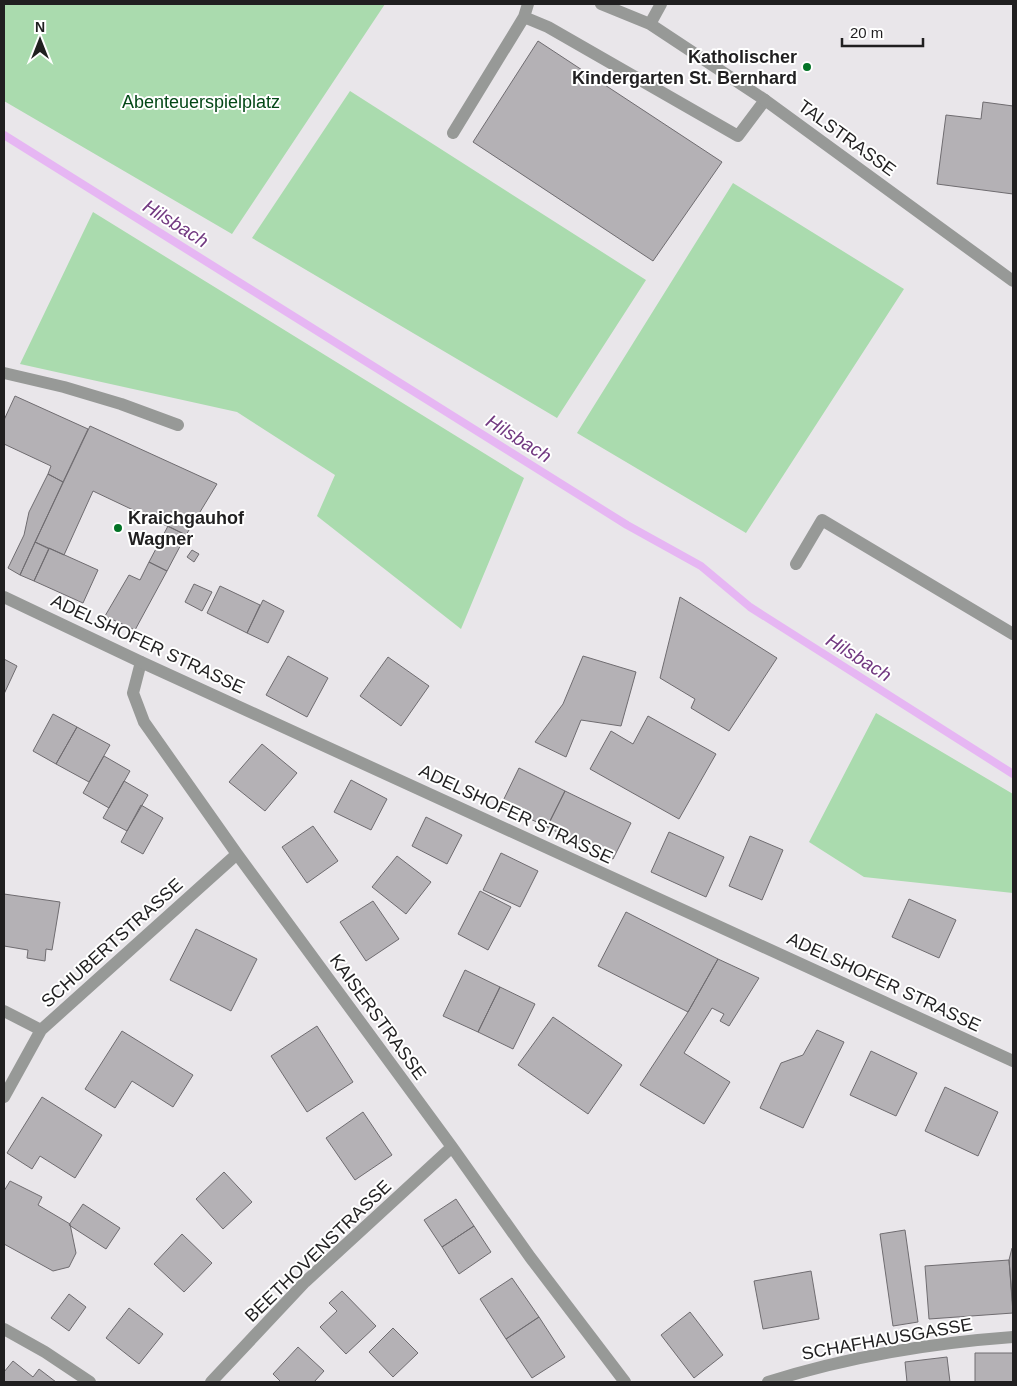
<svg xmlns="http://www.w3.org/2000/svg" width="1017" height="1386" font-family="Helvetica,sans-serif">
	<style>
		.green { fill: #aadbae }
		.lines { fill: none; stroke-linecap: round; stroke-linejoin: round }
		.stream { stroke: #e6b6f3; stroke-width: 8 }
		.building { fill: #b4b1b5; stroke: #6f6c70 }
		.service { stroke: #979997; stroke-width: 12 }
		.minor { stroke: #979997; stroke-width: 12 }
		.tertiary { stroke: #979997; stroke-width: 12 }
		.poi-dot { fill: #037326; stroke: #fff; stroke-width: 2 }
		.labels { text-anchor: middle; stroke-width: 4; stroke-linejoin: round; paint-order: stroke }
		.poi-label { font-size: 18px; font-weight: bold; fill: #201f20; stroke: #fff; text-anchor: end }
		.park-label { font-size: 18px; fill: #034816; stroke: #fff }
		.street-label { font-size: 18px; fill: #201f20; stroke: #fff }
		.water-label { font-size: 19px; font-style: italic; fill: #723981; stroke: #fff }
	</style>
	<rect width="100%" height="100%" fill="#e9e6ea"/>
	<path class="green" d="M4 4H385L232 234 4 101Z
		M350 91 646 280 557 418 252 238Z
		M733 183 904 289 746 533 577 433Z
		M93 212 524 478 461 629 317 516 335 475 237 412 20 364Z
		M876 713 1013 794V893L864 877 809 842Z"/>
	<g class="lines">
		<path class="stream" d="M4 135 627 525 701 566 750 607 1013 774"/>
	</g>
	<path class="building" d="M538 41 722 162 653 261 473 142Z
		M983 102 1013 106V194L937 184 946 115 981 119Z
		M15 396 88 429 63 482 48 474 51 466 4 444V420Z
		M90 426 217 484 186 535 93 491 64 555 35 542Z
		M48 474 63 482 20 575 8 568 24 535 29 512Z
		M168 526 186 535 167 571 149 562Z
		M35 542 49 549 34 581 20 575Z
		M49 548 98 570 83 603 34 581Z
		M192 550 199 554 194 562 187 557Z
		M149 562 167 571 135 630 105 616 129 575 140 580Z
		M194 584 212 592 202 611 185 602Z
		M220 586 260 605 247 633 207 613Z
		M680 597 777 658 729 731 691 708 695 699 660 678Z
		M263 600 284 611 268 643 247 633Z
		M288 656 328 678 307 717 266 695Z
		M583 656 636 672 621 726 581 720 566 757 535 742 563 704Z
		M388 657 429 686 401 726 360 696Z
		M4 659 17 666 4 694Z
		M53 714 77 727 56 764 33 751Z
		M648 716 716 754 679 819 590 769 611 731 633 744Z
		M77 727 110 745 89 782 56 764Z
		M262 744 297 773 265 811 229 782Z
		M104 756 130 771 109 808 83 793Z
		M519 768 565 791 547 827 501 805Z
		M351 780 387 799 371 830 334 812Z
		M124 781 148 795 127 831 103 818Z
		M565 791 631 823 613 859 547 827Z
		M141 805 163 818 143 854 121 842Z
		M426 817 462 835 447 864 412 846Z
		M313 826 338 861 307 883 282 847Z
		M669 832 724 857 706 897 651 872Z
		M750 836 783 850 762 900 729 886Z
		M501 853 538 871 520 907 483 890Z
		M397 856 431 882 406 914 372 887Z
		M480 891 511 907 488 950 458 934Z
		M4 894 60 902 52 950 46 949 45 961 27 958 28 950 4 946Z
		M909 899 956 920 939 958 892 937Z
		M373 901 399 939 366 961 340 922Z
		M626 912 718 959 688 1012 598 966Z
		M196 929 257 959 231 1011 170 980Z
		M718 959 759 978 729 1026 720 1021 724 1014 712 1008 684 1053 730 1082 704 1124 640 1085 688 1012Z
		M465 970 500 987 478 1032 443 1016Z
		M500 987 535 1004 513 1049 478 1032Z
		M553 1017 622 1065 588 1114 518 1065Z
		M317 1026 353 1082 307 1112 271 1056Z
		M817 1030 844 1042 803 1128 760 1108 781 1063 803 1055Z
		M122 1031 193 1075 173 1107 132 1081 115 1108 85 1089Z
		M871 1051 917 1073 896 1116 850 1095Z
		M945 1087 998 1112 978 1156 925 1131Z
		M42 1097 102 1135 75 1178 40 1156 32 1169 7 1153Z
		M363 1112 392 1155 355 1180 326 1138Z
		M224 1172 252 1202 223 1229 196 1199Z
		M10 1181 42 1197 38 1205 70 1224 76 1253 69 1267 53 1271 4 1244V1191Z
		M456 1199 474 1226 442 1247 424 1220Z
		M83 1204 120 1228 106 1249 69 1225Z
		M474 1226 491 1252 459 1274 442 1247Z
		M905 1230 918 1322 893 1326 880 1234Z
		M182 1234 212 1263 184 1292 154 1264Z
		M1012 1248H1013V1308L1009 1260Z
		M1009 1260 1013 1313 929 1319 925 1266Z
		M811 1271 819 1319 763 1329 754 1281Z
		M512 1278 539 1317 506 1339 480 1299Z
		M342 1291 376 1326 346 1354 320 1327 337 1311 329 1303Z
		M69 1294 86 1307 69 1331 51 1318Z
		M129 1308 163 1334 139 1364 106 1338Z
		M690 1312 723 1355 694 1378 661 1335Z
		M539 1317 565 1357 532 1378 506 1339Z
		M393 1328 418 1353 393 1377 369 1352Z
		M298 1347 324 1371 314 1382H281L273 1374Z
		M975 1353H1013V1382H975Z
		M947 1357 950 1382H907L905 1362Z
		M13 1361 33 1377 39 1369 56 1382H4V1372Z"/>
	<g class="lines">
		<path class="service" d="M524 17 528 4
			M453 133 524 17 548 27 738 136 765 100
			M4 373 64 387 121 404 178 425
			M796 564 822 520 1013 634"/>
		<path class="minor" d="M601 4 650 24 765 100 1013 281
			M650 24 661 4
			M141 662 133 693 144 722 237 854 452 1147 530 1257 625 1382
			M4 1011 41 1030
			M4 1097 41 1030 237 854
			M4 1329 45 1352 90 1382
			M211 1382 305 1282 452 1147
			M768 1382C847 1357 930 1343 1013 1337"/>
		<path class="tertiary" d="M4 597 141 662 1013 1061"/>
	</g>
	<g class="poi-dot">
		<circle cx="807" cy="67" r="5"/>
		<circle cx="118" cy="528" r="5"/>
	</g>
	<g class="labels">
		<g class="poi-label">
			<text x="797" y="63">Katholischer<tspan x="797" dy="21">Kindergarten St. Bernhard</tspan></text>
			<text x="128" y="524" text-anchor="start">Kraichgauhof<tspan x="128" dy="21">Wagner</tspan></text>
		</g>
		<g class="park-label">
			<text x="201" y="108">Abenteuerspielplatz</text>
		</g>
		<g class="street-label">
			<text transform="translate(847 138) rotate(36)" y="6">TALSTRASSE</text>
			<text transform="translate(148 644) rotate(25)" y="6">ADELSHOFER STRASSE</text>
			<text transform="translate(516 814) rotate(25)" y="6">ADELSHOFER STRASSE</text>
			<text transform="translate(112 943) rotate(-42)" y="6">SCHUBERTSTRASSE</text>
			<text transform="translate(884 982) rotate(25)" y="6">ADELSHOFER STRASSE</text>
			<text transform="translate(378 1017) rotate(54)" y="6">KAISERSTRASSE</text>
			<text transform="translate(318 1251) rotate(-44)" y="6">BEETHOVENSTRASSE</text>
			<text transform="translate(887 1339) rotate(-10)" y="6">SCHAFHAUSGASSE</text>
		</g>
		<g class="water-label">
			<text transform="translate(176 223) rotate(32)" y="7">Hilsbach</text>
			<text transform="translate(519 438) rotate(32)" y="7">Hilsbach</text>
			<text transform="translate(859 657) rotate(32)" y="7">Hilsbach</text>
		</g>
	</g>
	<rect width="1017" height="1386" fill="none" stroke="#201f20" stroke-width="10"/>
	<g transform="translate(40 40)" stroke="#ffffff" stroke-width="4" paint-order="stroke">
	<path d="M0-4L9 19L0 12L-9 19Z" fill="#201f20"/>
	<text y="-8" font-size="14" font-weight="bold" text-anchor="middle" fill="#201f20">N</text>
	</g>
	<path d="M842 38v8h81v-8" fill="none" stroke="#201f20" stroke-width="2.5"/>
	<text x="850" y="38" font-size="15" fill="#201f20" stroke="#ffffff" stroke-width="4" paint-order="stroke">20 m</text>
</svg>
